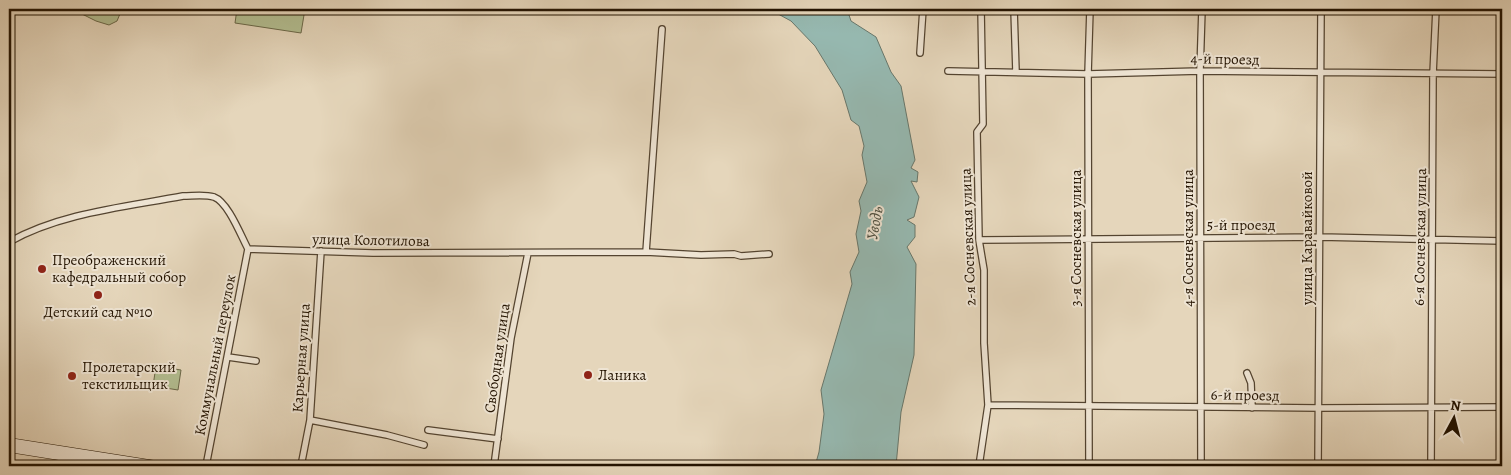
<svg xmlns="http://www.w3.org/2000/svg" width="1511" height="475" font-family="Alegreya,serif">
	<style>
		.green { fill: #b3be91; stroke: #6b6849 }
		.water { fill: #96b9b1; stroke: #68776b }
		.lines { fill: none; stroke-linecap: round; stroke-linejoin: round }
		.street-casing { stroke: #544430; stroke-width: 8 }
		.secondary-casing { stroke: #231301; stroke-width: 9 }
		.street { stroke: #eee4d3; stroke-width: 5.5 }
		.secondary { stroke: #eee4d3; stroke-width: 8 }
		.poi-dot { fill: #8f2418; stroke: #eee4d3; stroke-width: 2 }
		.labels { text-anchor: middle; stroke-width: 4; stroke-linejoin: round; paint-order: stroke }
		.street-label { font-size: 15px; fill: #231301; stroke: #eee4d3 }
		.poi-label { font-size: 15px; fill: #231301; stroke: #eee4d3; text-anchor: start }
		.water-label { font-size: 16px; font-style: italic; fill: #4b4d3f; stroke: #eee4d3 }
	</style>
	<rect width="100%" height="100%" fill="#e5d6bb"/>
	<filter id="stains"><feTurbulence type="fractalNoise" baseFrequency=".004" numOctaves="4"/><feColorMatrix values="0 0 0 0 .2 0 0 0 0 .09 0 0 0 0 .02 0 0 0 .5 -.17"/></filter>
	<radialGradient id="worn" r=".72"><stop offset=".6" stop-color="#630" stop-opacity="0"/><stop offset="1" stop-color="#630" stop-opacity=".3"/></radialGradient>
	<path class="green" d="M72 9H122L117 21 109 25 96 21Z
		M237 9H305L301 33 235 23Z
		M156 366 181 370 178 390 153 386Z"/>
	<path class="water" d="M769 9H847L851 21 876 37 891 72 901 86 915 160 911 168 918 172 917 182 911 181 919 197 914 217 907 220 915 225V237L907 247 916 264 914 355 901 412 896 466H815L819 452 824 414 821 390 852 284 850 272 859 252 856 234 861 211 859 201 867 182 862 155 864 146 859 126 851 120 842 90 815 46 791 21Z"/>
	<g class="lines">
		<defs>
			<path id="street" d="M1014 9 1016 72
				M920 53 923 9
				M948 71 1088 74 1200 71 1502 74
				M979 240 1320 237 1502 241
				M9 242C60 213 125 207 183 196 193 196 204 194 214 197 228 202 241 236 248 249L373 253 646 252 701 255 734 254 741 256 769 254
				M646 252 662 29
				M228 357 256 361
				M1247 373 1251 383 1252 408
				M988 405 1319 408 1502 407
				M310 420 387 435 424 445
				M428 430 498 439
				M206 466 248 249
				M301 466 310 420 321 251
				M494 466 511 338 528 253
				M979 466 988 405 984 343V270L979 240 977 132 983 124 981 9
				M1089 466 1088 74 1090 9
				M1201 466 1200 71 1202 9
				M1318 466 1321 9
				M1431 466 1433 74 1436 9"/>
			<path id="secondary" d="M9 442 162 466
				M9 448 122 466"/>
		</defs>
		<use href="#street" class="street-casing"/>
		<use href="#secondary" class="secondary-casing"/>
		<use href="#street" class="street"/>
		<use href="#secondary" class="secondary"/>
	</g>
	<g class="poi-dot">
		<circle cx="42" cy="269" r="5"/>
		<circle cx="98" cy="295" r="5"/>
		<circle cx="588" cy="375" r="5"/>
		<circle cx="72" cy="376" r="5"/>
	</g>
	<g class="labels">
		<g class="street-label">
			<text transform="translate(1225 59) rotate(1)" y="5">4-й проезд</text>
			<text x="1241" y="230">5-й проезд</text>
			<text transform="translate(968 237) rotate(-92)" y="5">2-я Сосневская улица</text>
			<text transform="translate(1420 237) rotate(-89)" y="5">6-я Сосневская улица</text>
			<text transform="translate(1076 238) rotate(-90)" y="5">3-я Сосневская улица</text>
			<text transform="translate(1188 238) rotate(-90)" y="5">4-я Сосневская улица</text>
			<text transform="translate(1307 238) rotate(-90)" y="5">улица Каравайковой</text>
			<text transform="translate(371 240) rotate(1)" y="5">улица Колотилова</text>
			<text transform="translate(215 355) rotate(-79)" y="5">Коммунальный переулок</text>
			<text transform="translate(301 358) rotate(-86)" y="5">Карьерная улица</text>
			<text transform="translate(497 358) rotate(-82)" y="5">Свободная улица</text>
			<text transform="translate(1245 395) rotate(1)" y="5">6-й проезд</text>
		</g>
		<g class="poi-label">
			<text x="52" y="265">Преображенский<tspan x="52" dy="17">кафедральный собор</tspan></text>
			<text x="98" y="317" text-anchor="middle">Детский сад №10</text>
			<text x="82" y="372">Пролетарский<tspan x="82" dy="17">текстильщик</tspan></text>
			<text x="598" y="380">Ланика</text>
		</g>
		<g class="water-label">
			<text transform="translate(874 223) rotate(-80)" y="6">Уводь</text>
		</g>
	</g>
	<rect width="1511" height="475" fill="none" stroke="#e5d6bb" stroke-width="30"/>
	<rect x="10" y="10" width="1491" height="455" fill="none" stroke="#231301" stroke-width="2.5"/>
	<rect x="15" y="15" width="1481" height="445" fill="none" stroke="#231301"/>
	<g transform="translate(1454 418) rotate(7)" stroke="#eee4d3" stroke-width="4" paint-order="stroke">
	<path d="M0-4L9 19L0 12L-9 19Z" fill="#231301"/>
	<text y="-8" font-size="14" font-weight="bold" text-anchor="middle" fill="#231301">N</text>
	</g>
	<rect width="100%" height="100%" filter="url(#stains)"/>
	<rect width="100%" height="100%" fill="url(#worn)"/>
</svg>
